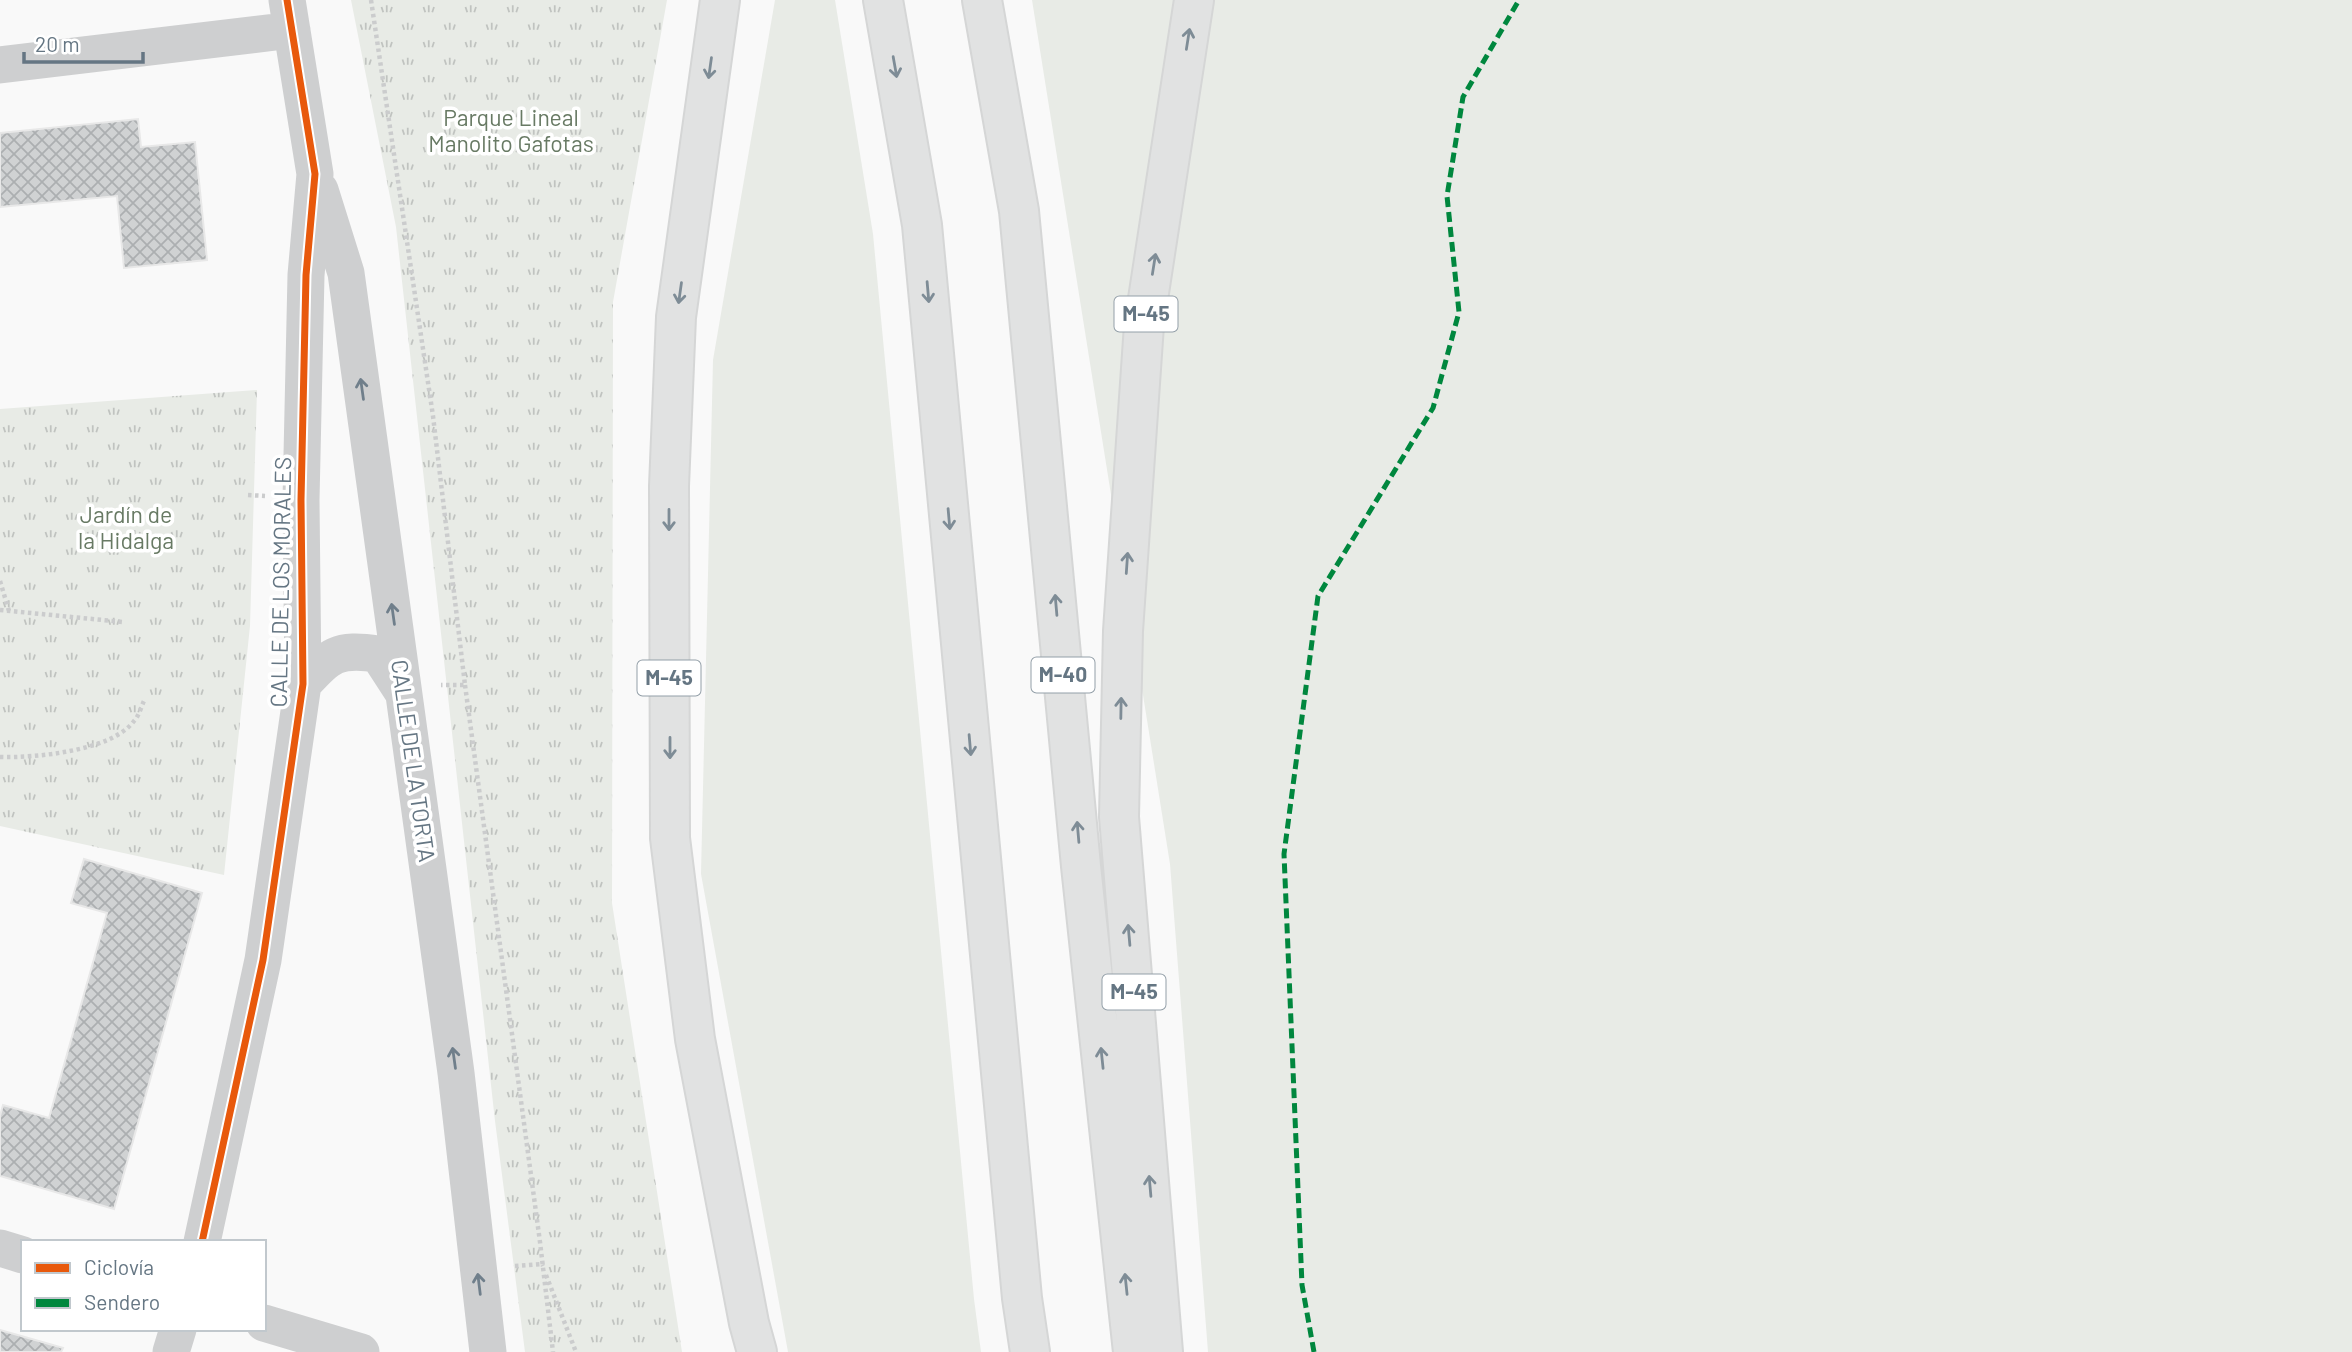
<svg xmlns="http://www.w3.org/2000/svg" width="2352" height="1352" font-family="Barlow,sans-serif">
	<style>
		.grass { fill: #e8ebe6 }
		.park { fill: url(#park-tufts) }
		.building { fill: url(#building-cross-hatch); stroke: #e8e8e8; stroke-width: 2 }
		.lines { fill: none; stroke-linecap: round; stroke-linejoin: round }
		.highway-casing { stroke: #d5d6d6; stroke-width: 42 }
		.path { stroke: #cbcccd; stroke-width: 4.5; stroke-dasharray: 3.5 3.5; stroke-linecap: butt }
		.street { stroke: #cecfd0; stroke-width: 37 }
		.highway { stroke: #e1e2e2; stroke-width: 38 }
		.quiet { stroke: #00873e; stroke-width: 5; stroke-dasharray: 10 5; stroke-linecap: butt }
		.cycleway-casing { stroke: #fff; stroke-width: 11 }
		.cycleway { stroke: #e8590c; stroke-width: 7 }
		.oneway { stroke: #7e8c96 }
		.oneway2 { stroke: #707f8b }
		.labels { text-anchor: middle; stroke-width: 7; stroke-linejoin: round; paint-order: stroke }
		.shield { fill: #fff; stroke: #939fa8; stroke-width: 2 }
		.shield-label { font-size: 21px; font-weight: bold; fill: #657683 }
		.park-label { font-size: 23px; fill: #687a64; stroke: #fff }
		.street-label { font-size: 23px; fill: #657683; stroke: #fff }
	</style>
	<defs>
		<pattern id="park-tufts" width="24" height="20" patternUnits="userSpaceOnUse" patternTransform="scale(1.75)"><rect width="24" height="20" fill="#e8ebe6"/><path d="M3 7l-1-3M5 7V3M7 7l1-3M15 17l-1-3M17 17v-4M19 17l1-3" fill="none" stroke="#c0c3c0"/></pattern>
		<pattern id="building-cross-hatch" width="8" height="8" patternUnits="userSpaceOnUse" patternTransform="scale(1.75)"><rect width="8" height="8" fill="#d0d2d3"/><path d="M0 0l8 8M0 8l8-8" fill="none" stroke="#acafb1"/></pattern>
	</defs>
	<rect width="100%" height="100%" fill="#f9f9f9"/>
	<path class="grass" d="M775 0H835L873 234 974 1299 981 1352H788L701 874 713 360Z
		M1032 0H2352V1352H1208L1170 864Z"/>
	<path class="park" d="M351 0H667L613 302 612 903 682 1352H525L495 1121 396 227Z
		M257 390 250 626 224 875 0 826V409Z"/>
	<path class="building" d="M138 119 141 147 195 142 207 260 124 268 117 196 0 207V133Z
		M84 859 202 893 114 1209 0 1176V1116L3 1105 49 1118 107 913 71 903Z
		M0 1330 63 1348 61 1352H0Z"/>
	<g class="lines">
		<defs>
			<path id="highway" d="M720 0 676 317 669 486 670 838 695 1039 749 1323 757 1352
				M883 0 922 225 1022 1298 1030 1352
				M982 0 1019 211 1081 866 1133 1352
				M1163 1352 1119 817 1123 631 1144 325 1194 0"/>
		</defs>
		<use href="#highway" class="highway-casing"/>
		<path class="path" d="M371 0 433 416 465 685H441
			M248 495 265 496
			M0 581 9 611
			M0 610 123 622
			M465 685 540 1242 553 1352
			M0 757C35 758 112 751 134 721 139 716 141 707 144 701
			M515 1266 542 1264 543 1266
			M546 1275 576 1352"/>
		<path class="street" d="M0 65 292 30
			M320 190 346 273 456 1073 488 1352
			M303 684C330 655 337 648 378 654L402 691
			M202 1242 263 960 303 684 301 500 306 275 315 174 287 0
			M0 1248 23 1255
			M264 1323 361 1352
			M171 1352 178 1329"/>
		<use href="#highway" class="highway"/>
		<path class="quiet" d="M1314 1352 1302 1285 1284 854 1318 596 1433 408 1459 312 1447 196 1463 97 1519 0"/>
		<defs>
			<path id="cycleway" d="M202 1242 263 960 303 684 301 500 306 275 315 174 287 0"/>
		</defs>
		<use href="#cycleway" class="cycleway-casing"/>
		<use href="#cycleway" class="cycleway"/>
	</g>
	<defs><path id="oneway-shaft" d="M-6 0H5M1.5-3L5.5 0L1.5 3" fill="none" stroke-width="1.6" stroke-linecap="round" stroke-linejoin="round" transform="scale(1.75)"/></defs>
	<g class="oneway">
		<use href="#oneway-shaft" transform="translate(1188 39) rotate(-81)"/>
		<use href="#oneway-shaft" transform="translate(895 67) rotate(80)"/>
		<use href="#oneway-shaft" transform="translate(710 68) rotate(98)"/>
		<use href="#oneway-shaft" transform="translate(1154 264) rotate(-81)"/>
		<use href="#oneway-shaft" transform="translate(928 292) rotate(85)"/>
		<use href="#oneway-shaft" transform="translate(680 293) rotate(98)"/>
		<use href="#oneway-shaft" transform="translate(949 519) rotate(85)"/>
		<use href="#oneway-shaft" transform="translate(669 520) rotate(90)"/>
		<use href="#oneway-shaft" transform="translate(1127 563) rotate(-86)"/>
		<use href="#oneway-shaft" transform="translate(1056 605) rotate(-95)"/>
		<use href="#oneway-shaft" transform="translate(1121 708) rotate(-89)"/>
		<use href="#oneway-shaft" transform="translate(970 745) rotate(85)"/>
		<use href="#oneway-shaft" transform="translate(670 748) rotate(90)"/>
		<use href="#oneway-shaft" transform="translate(1078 832) rotate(-95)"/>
		<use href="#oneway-shaft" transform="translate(1129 935) rotate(-95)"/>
		<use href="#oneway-shaft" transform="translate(1102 1058) rotate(-96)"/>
		<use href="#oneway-shaft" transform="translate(1150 1186) rotate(-95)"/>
		<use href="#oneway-shaft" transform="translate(1126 1284) rotate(-96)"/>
	</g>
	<g class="oneway2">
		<use href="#oneway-shaft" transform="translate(362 389) rotate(-98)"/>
		<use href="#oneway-shaft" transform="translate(393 614) rotate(-98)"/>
		<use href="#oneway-shaft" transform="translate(454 1058) rotate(-98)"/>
		<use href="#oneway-shaft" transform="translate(479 1284) rotate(-97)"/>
	</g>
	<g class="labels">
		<g class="shield">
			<rect x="1114.5" y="296.5" width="63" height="35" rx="5"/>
			<rect x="1031.5" y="657.5" width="63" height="35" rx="5"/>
			<rect x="637.5" y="660.5" width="63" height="35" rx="5"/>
			<rect x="1102.5" y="974.5" width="63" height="35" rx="5"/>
		</g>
		<g class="shield-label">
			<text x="1146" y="321">M-45</text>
			<text x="1063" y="682">M-40</text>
			<text x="669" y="685">M-45</text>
			<text x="1134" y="999">M-45</text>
		</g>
		<g class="park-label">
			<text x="511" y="126">Parque Lineal<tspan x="511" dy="26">Manolito Gafotas</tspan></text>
			<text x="126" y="523">Jardín de<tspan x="126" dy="26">la Hidalga</tspan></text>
		</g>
		<g class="street-label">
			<text transform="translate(281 582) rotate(-89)" y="8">CALLE DE LOS MORALES</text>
			<text transform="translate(413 761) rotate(82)" y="8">CALLE DE LA TORTA</text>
		</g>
	</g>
	<rect x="21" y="1240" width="245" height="91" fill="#ffffff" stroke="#c1c8cd" stroke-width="2"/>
	<rect x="35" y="1263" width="35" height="10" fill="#e8590c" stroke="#c1c8cd" stroke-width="2"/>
	<text x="84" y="1275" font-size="21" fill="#657683">Ciclovía</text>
	<rect x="35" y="1298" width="35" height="10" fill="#00873e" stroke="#c1c8cd" stroke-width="2"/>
	<text x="84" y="1310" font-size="21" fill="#657683">Sendero</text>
	<path d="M24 52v10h119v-10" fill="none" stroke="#657683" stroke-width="3.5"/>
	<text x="35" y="52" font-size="21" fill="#657683" stroke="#ffffff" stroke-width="5" paint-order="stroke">20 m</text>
</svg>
